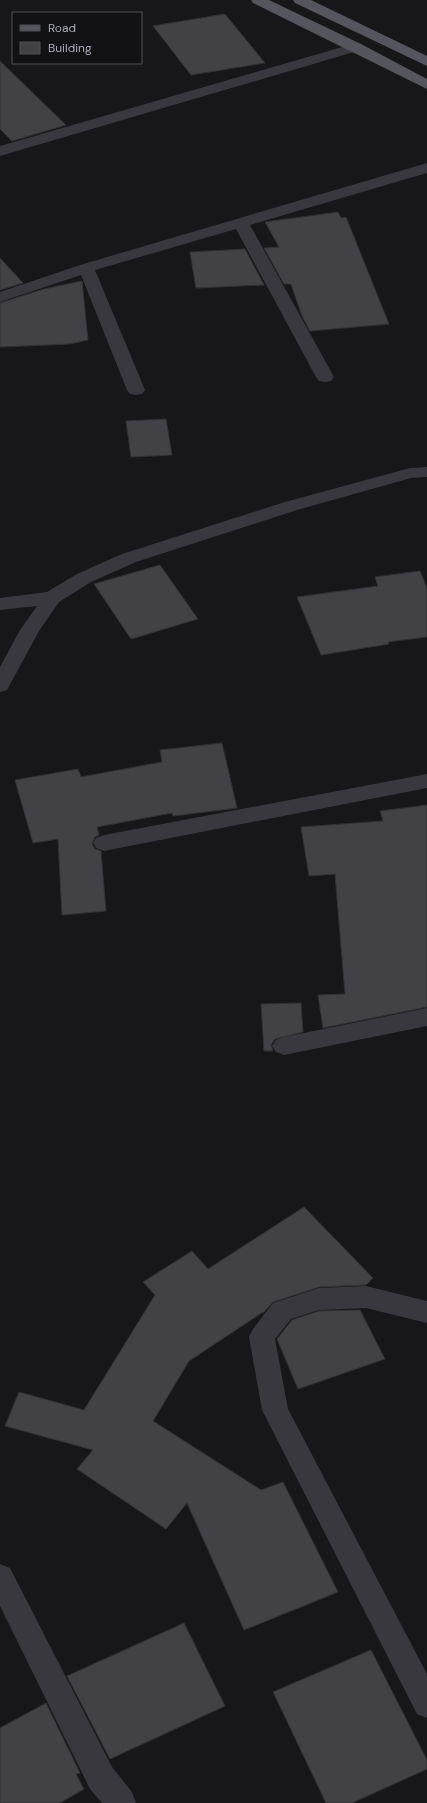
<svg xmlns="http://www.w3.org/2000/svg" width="427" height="1803" font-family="'DM Sans',sans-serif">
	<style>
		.building { fill: #414146; stroke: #323135 }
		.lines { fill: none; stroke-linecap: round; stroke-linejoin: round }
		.street { fill: #38383e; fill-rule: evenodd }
		.primary { fill: #54555d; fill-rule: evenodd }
	</style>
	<rect width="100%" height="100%" fill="#171719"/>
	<path class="building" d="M225 14 265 63 191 75 153 26Z
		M0 61 66 125 12 141 0 129Z
		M338 212 341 218 346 217 389 324 310 331 302 316 291 284H284L264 248 279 247 265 222Z
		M245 249 264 285 196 288 190 252Z
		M0 258 23 283 0 290Z
		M82 281 88 340 70 344 0 347V303L44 289Z
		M166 419 172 455 131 457 126 421Z
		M160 565 198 619 131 639 94 584Z
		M420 571 427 588V637L388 642 389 644 321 655 297 597 378 586 375 577Z
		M222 743 237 808 173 816 172 813 97 827 99 835 95 837 92 844 95 849 101 851 106 911 62 915 58 839 33 843 15 780 78 769 81 777 162 762 160 750Z
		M427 805V1007L323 1028 318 995 345 994 335 874 309 876 301 827 383 821 380 811Z
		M301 1003 303 1032 275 1039 271 1045 273 1051H264L261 1004Z
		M304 1207 373 1278 366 1285 319 1287 273 1302 263 1313V1312L189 1361 153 1421 261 1490 283 1482 338 1592 244 1630 187 1503 166 1529 77 1469 93 1450 5 1426 19 1392 84 1410 155 1295 143 1282 192 1251 208 1269Z
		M360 1310 385 1359 298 1389 277 1339 292 1320 319 1311Z
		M184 1623 225 1706 110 1759 67 1676Z
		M371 1650 427 1760V1769L352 1803H326L273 1692Z
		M46 1703 80 1773 76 1774 84 1789 60 1803H0V1728Z"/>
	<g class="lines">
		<path class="street" d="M356 43 361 44 363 47 361 50 0 156V146Z
			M427 163V173L250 225 334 377 331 381 325 382 319 381 316 377 236 229 95 270 145 390 142 394 136 395 130 394 127 390 81 275 0 302V292L80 265Z
			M427 467V477L411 478 297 510 136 562 91 582 59 602 39 631 7 690 0 692V667L20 630 37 606 0 610V598L47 592 77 574 122 554 285 502 410 468Z
			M427 774V788L104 851 96 848 93 843 96 838 104 835Z
			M427 1008V1026L284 1055 276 1052 272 1046 276 1040 284 1037Z
			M366 1286 427 1301V1323L366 1308 319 1310 291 1319 275 1339 288 1409 427 1674V1718L417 1714 262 1410 249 1337 253 1329 273 1303 319 1288Z
			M0 1564 10 1568 112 1767 132 1792 136 1803H102L90 1789 0 1606Z"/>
		<path class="primary" d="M251 0H269L361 44 427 79V89L253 3Z
			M293 0H311L427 56V66L295 3Z"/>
	</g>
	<rect x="12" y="12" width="130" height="52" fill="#121214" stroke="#4f5056"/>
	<rect x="20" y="25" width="20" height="6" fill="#54555d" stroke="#4f5056"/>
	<text x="48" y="32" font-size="12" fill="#aaacb8">Road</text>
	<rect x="20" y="42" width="20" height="12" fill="#414146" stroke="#4f5056"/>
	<text x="48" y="52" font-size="12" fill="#aaacb8">Building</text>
</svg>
